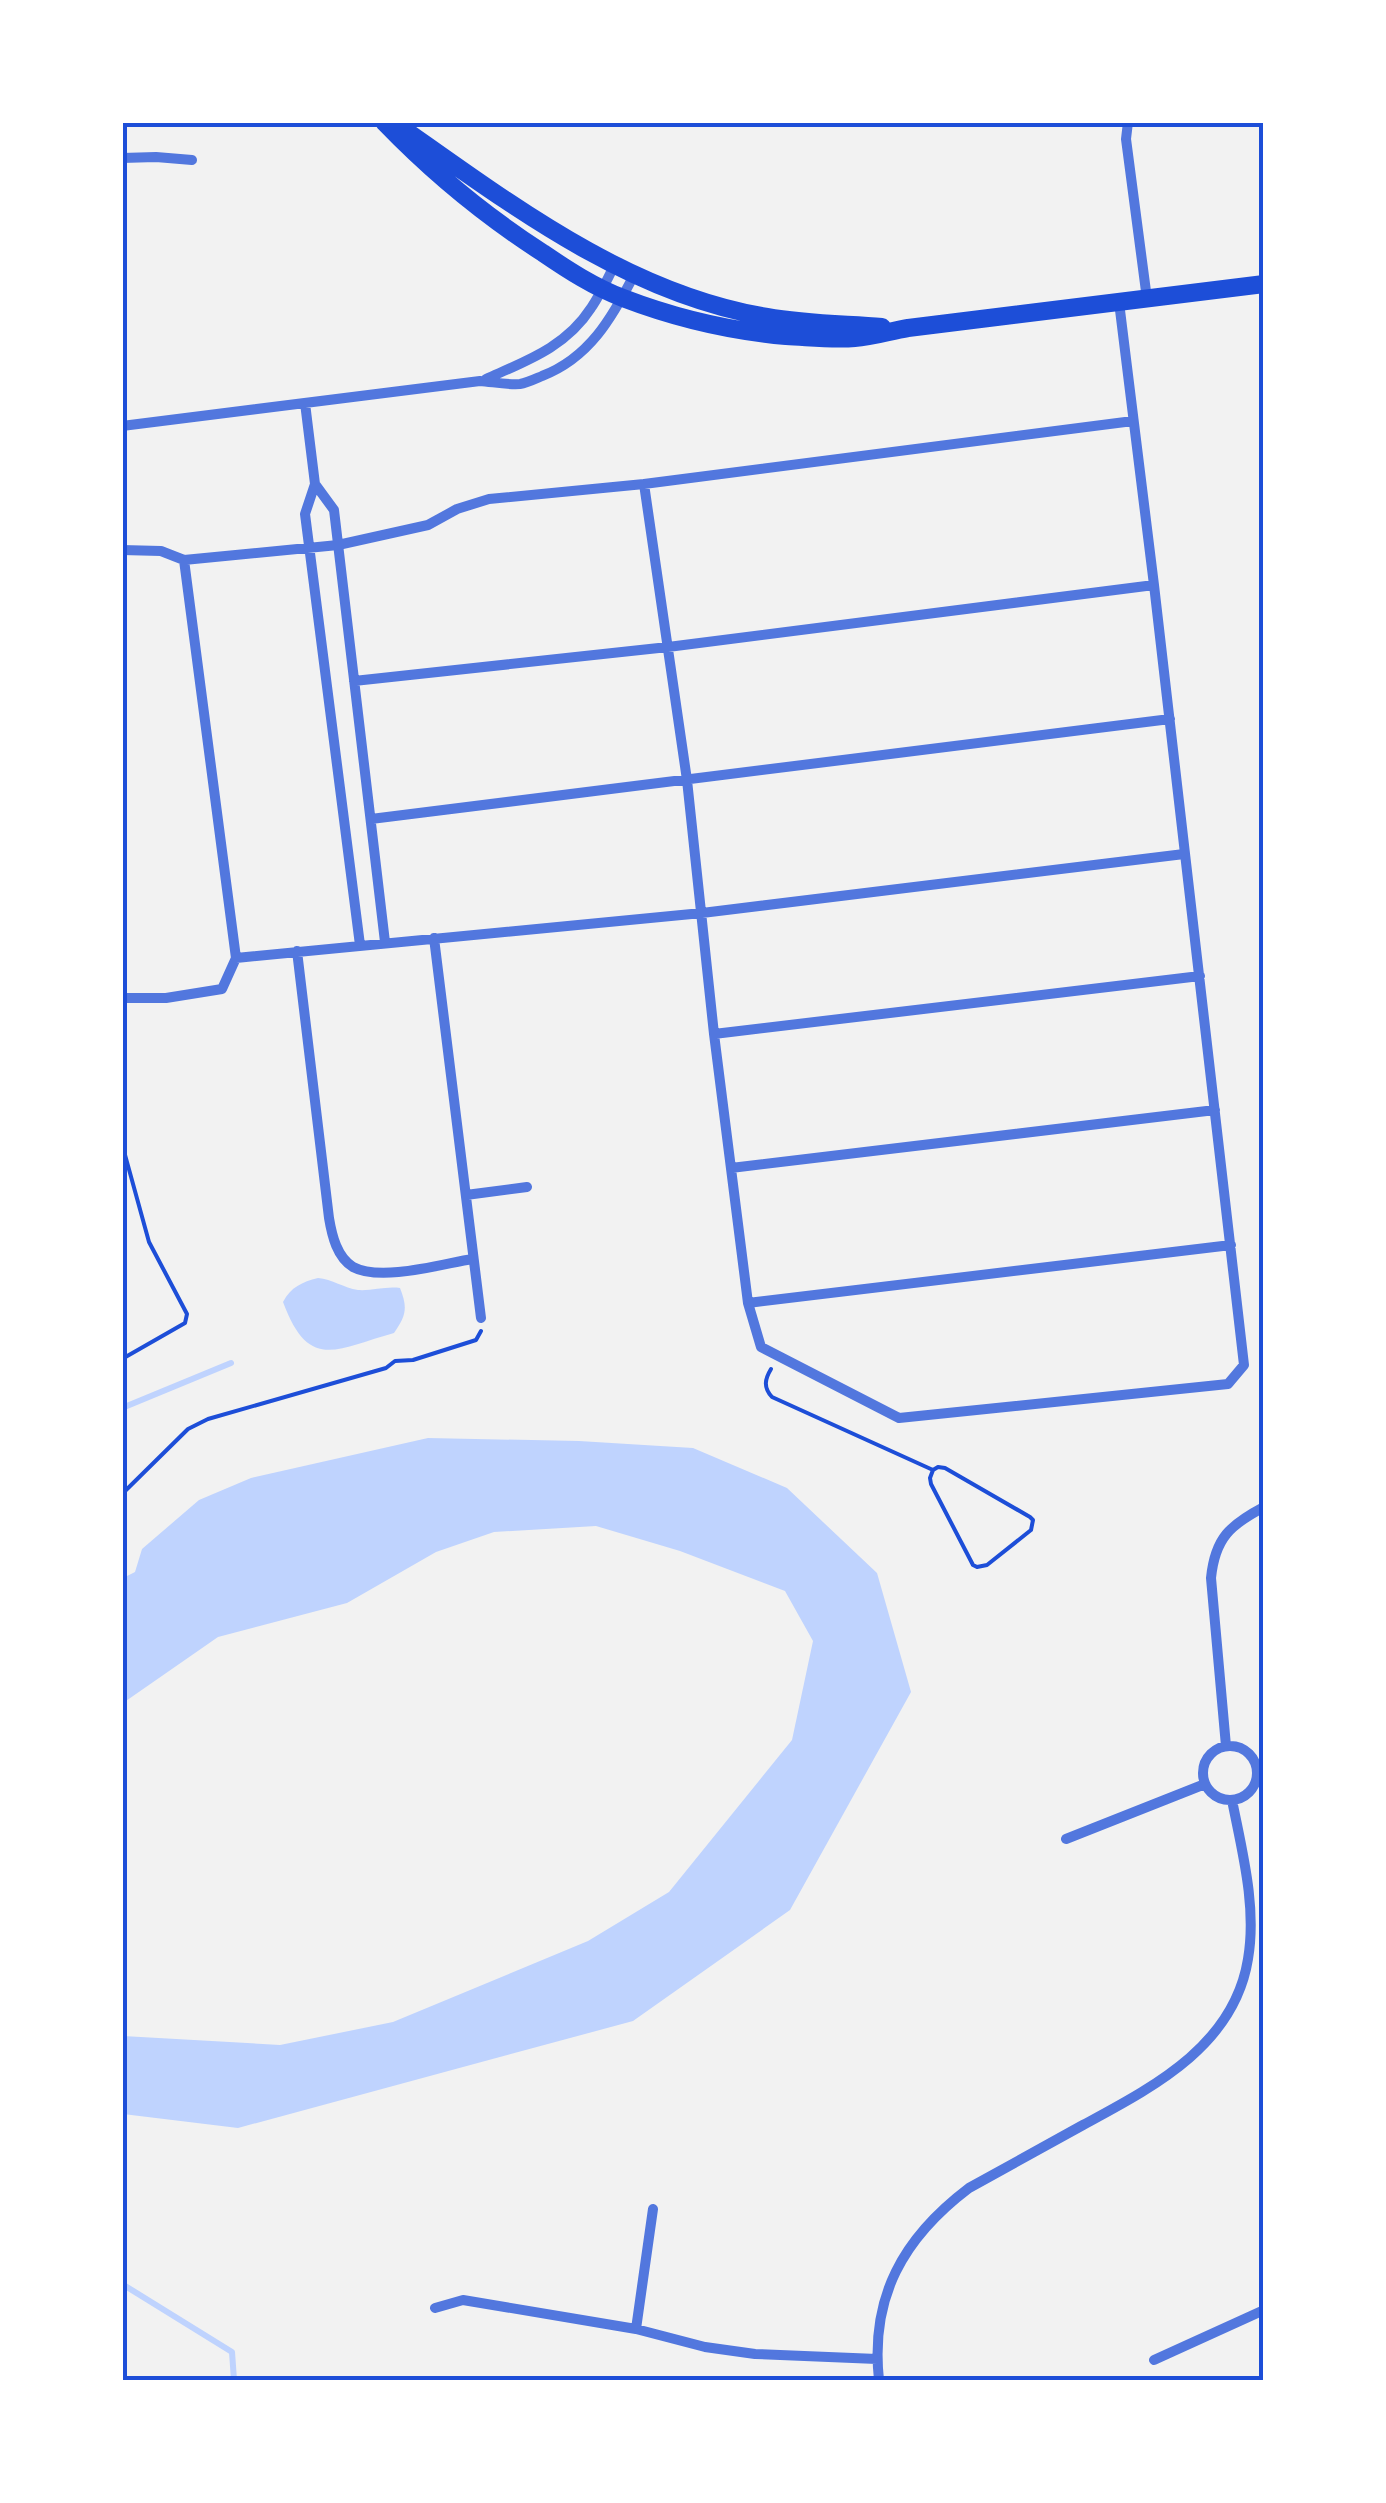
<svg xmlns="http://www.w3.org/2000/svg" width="1386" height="2503" font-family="Ubuntu,sans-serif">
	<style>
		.water { fill: #bfd3fe }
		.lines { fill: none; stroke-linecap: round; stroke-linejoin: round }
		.stream { stroke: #bfd3fe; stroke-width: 6 }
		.path { stroke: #1d4ed8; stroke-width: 4 }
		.minor { stroke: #5277de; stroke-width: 10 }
		.secondary { stroke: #1d4ed8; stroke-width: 18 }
		.neatline { fill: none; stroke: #1d4ed8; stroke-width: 4 }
	</style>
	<rect width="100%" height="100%" fill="#f2f2f2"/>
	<path class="water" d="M318 1278C332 1279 344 1288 358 1290 372 1291 386 1286 400 1288 408 1308 406 1316 394 1333 336 1349 309 1372 283 1302 291 1287 302 1282 318 1278Z
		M428 1438 579 1441 693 1448 787 1488 877 1573 911 1692 790 1910 633 2021 238 2128 123 2114V2036L280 2045 393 2022 588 1941 669 1892 792 1740 813 1641 785 1591 680 1551 596 1526 494 1532 436 1552 347 1603 218 1637 123 1703V1578L135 1572 142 1549 199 1500 251 1478Z"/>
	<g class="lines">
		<path class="stream" d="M122 1408 231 1363
			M122 2284 232 2352 234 2380"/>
		<path class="path" d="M122 1144 149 1242 187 1314 185 1323 122 1359
			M771 1369C765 1379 763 1387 772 1397L933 1470 938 1467 945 1468 1030 1517 1033 1520 1031 1530 987 1565 977 1567 973 1565 931 1484 930 1478 933 1470
			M122 1494 188 1429 208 1419 386 1368 395 1361 413 1360 476 1340 481 1331"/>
		<path class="minor" d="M1128 122 1126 139 1147 299
			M122 158 156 157 192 160
			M486 379C526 361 566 347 591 308 600 295 607 280 614 266
			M305 403 315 484 305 514 360 945
			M122 426 480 381C493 382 507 385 520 384 527 383 535 379 542 376 589 358 612 318 634 275
			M315 484 334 510 385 942
			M644 484 687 780 714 1034 748 1303 761 1347 899 1418 1228 1384 1244 1365 1154 585 1119 302
			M122 550 161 551 184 560 338 545 428 525 457 509 489 499 644 484 1133 421
			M354 681 668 647 1154 585
			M371 819 1170 719
			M434 938 481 1318
			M297 951 329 1218C332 1236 337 1257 353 1267 381 1282 442 1264 472 1259
			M236 958 702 913 1184 854
			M122 998H166L222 989 236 958 184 560
			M714 1034 1200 976
			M731 1168 1215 1110
			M466 1195 527 1187
			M748 1303 1231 1245
			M1226 1746 1211 1578C1215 1538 1230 1525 1264 1507
			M1203 1773a27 27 0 1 1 54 0a27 27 0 1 1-54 0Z
			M1066 1839 1205 1784
			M435 2308 463 2300 636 2329 705 2347 755 2354 877 2359
			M636 2329 653 2209
			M1154 2360 1264 2310
			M879 2380C870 2297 903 2238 969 2188 1007 2167 1045 2146 1083 2125 1153 2087 1234 2046 1248 1959 1257 1907 1242 1851 1232 1800"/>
		<path class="secondary" d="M384 122C433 173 484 215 543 253 568 270 594 287 623 298 675 318 731 331 786 336 809 337 832 340 855 338 873 337 890 331 908 328L1264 284
			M395 123C509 203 627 294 767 317 805 324 844 324 882 327"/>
	</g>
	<rect width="1386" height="2503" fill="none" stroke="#ffffff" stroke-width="250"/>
	<rect x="125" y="125" width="1136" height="2253" class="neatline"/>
</svg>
